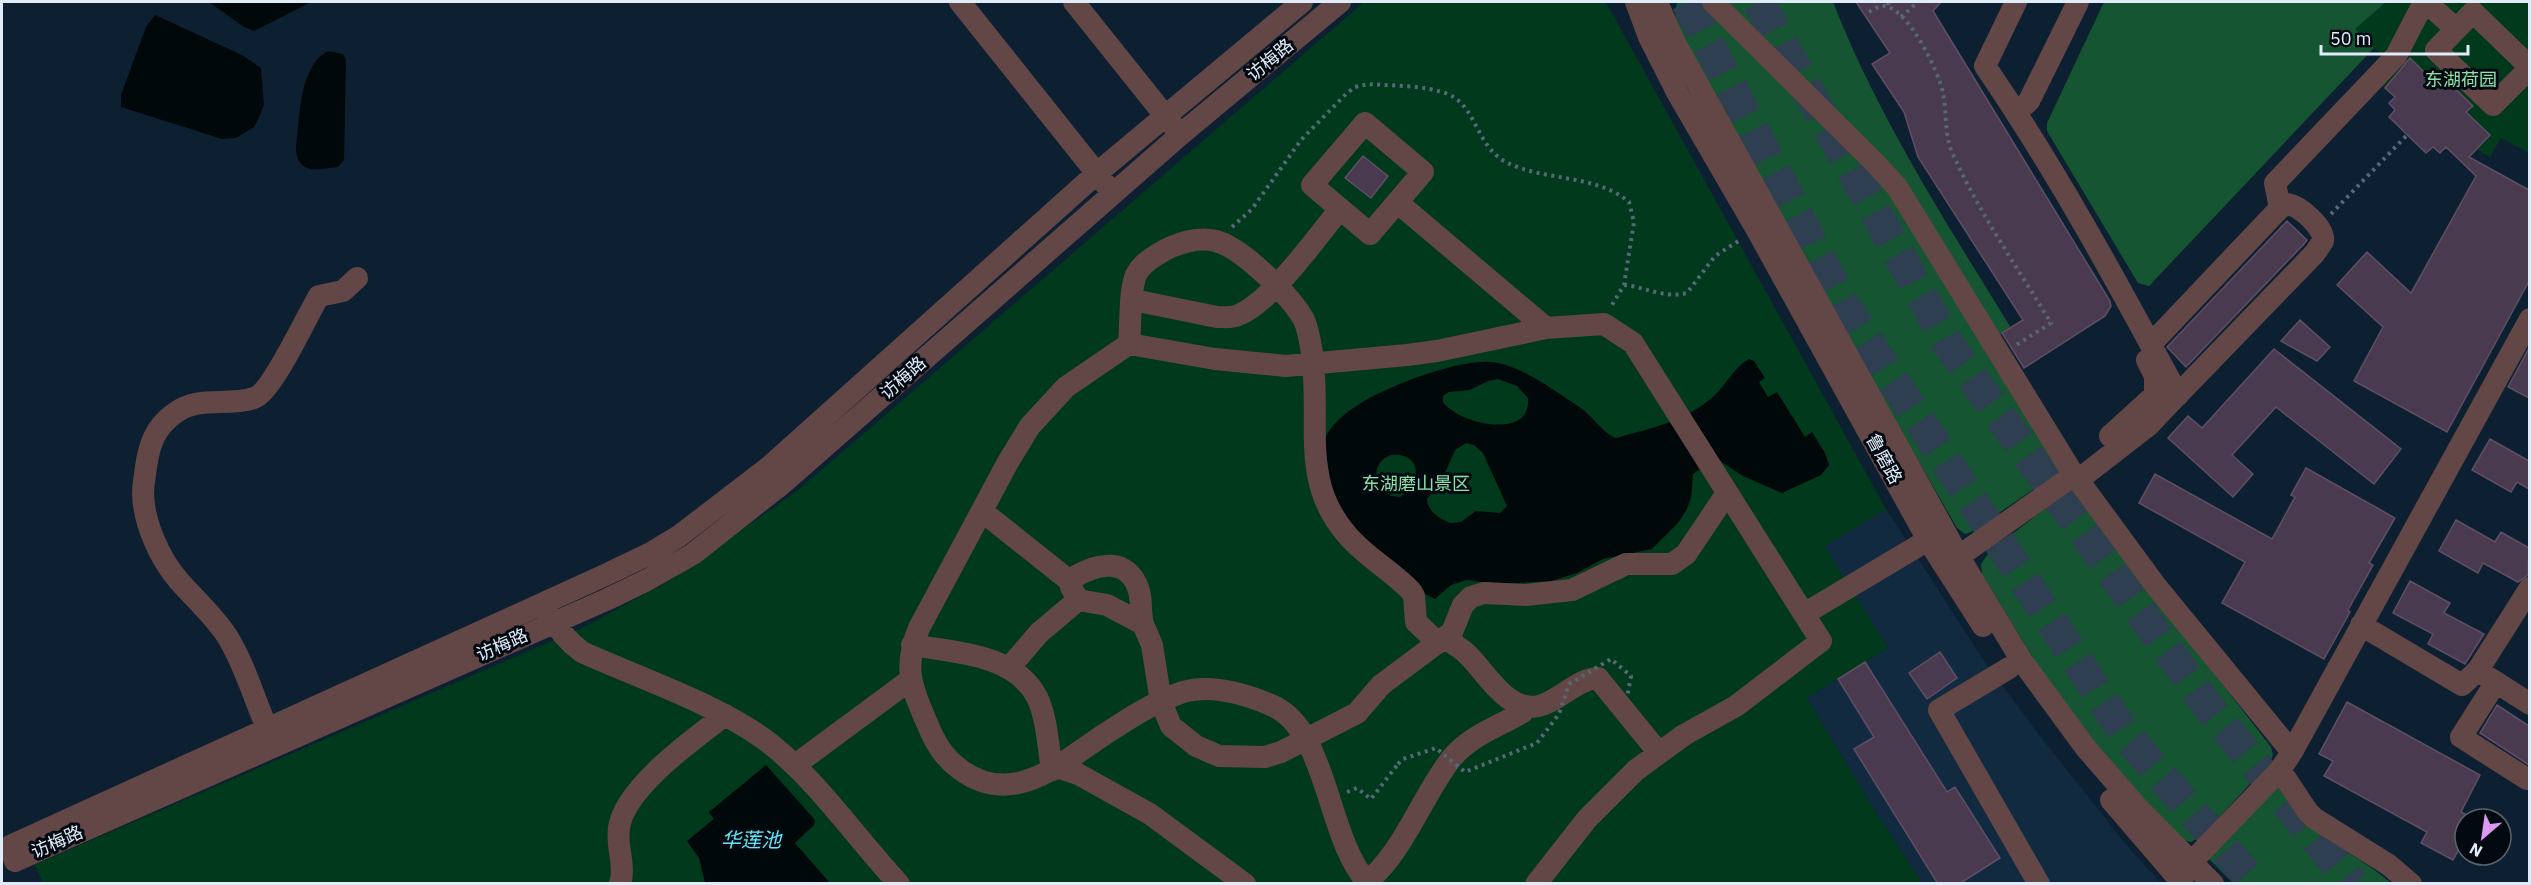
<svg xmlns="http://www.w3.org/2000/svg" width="2531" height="885" font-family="'IBM Plex Sans','Noto Sans SC',sans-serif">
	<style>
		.built { fill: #112a40 }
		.green { fill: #00391c }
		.forest { fill: #155532 }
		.water { fill: #010809; fill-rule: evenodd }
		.building { fill: #4a3a4f; stroke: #5f4e64; stroke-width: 1.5 }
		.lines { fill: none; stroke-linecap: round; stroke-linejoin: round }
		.highway-tunnel { stroke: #2d3f50; stroke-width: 32; stroke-dasharray: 32 16; stroke-linecap: butt }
		.path { stroke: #566777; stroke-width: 4; stroke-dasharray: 3 4.5; stroke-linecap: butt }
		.minor { stroke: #634646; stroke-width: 22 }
		.path-bridge { stroke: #566777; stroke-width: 4; stroke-dasharray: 3 4.5; stroke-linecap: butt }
		.labels { text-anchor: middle; stroke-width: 6; stroke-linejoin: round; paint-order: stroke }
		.street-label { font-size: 18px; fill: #e0ecf8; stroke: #030911 }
		.park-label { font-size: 18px; fill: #8ae1a9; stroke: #030911 }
		.water-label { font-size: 20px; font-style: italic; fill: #63e9f6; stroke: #030911 }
	</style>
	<rect width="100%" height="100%" fill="#0d2032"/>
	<path class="built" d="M1886 509 1982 658 2040 736 2128 847 2161 883H1922L1869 801 1807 698 1888 648 1824 546Z"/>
	<path class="green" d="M1364 2H1606L1886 509 1825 546 1888 648 1807 698 1869 801 1922 883 44 884 34 865 584 627 669 581 797 491Z
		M2386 2H2529V153L2501 138 2490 157 2476 149 2462 163 2446 148 2440 153 2433 147 2426 153 2389 117 2395 110 2389 103 2395 97 2380 83 2394 68 2354 29Z"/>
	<path class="forest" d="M1677 2H1833C1878 117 1946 222 2011 328L1984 345 2058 465 2056 474 1971 532 1965 534 1957 528 1852 345 1677 27 1675 14Z
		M2104 2H2386L2355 29 2374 48 2149 286 2138 283 2047 131V123Z
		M2063 495H2069L2080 501 2271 747 2273 755 2270 762 2203 835 2191 842 2178 839 2059 700 1982 574 1981 564 1990 551Z
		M2277 786C2284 792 2292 810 2302 819 2329 844 2364 859 2391 883H2233L2209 859Z"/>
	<path class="water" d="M209 2H311L254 31 244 27Z
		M155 15 242 55 261 68 264 104 261 113 254 127 236 138 222 139 121 107V95L146 27Z
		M328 51 343 54 346 59 344 160 338 167C317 170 296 175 296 146 300 116 299 66 328 51Z
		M1749 359 1754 361 1765 378 1759 382 1768 397 1777 392 1805 437 1812 432 1825 453 1829 465 1821 475 1782 493 1743 476 1720 461 1714 460 1693 474 1691 498 1686 511 1677 524 1652 549 1603 559 1577 573 1551 581 1499 584 1466 580 1451 585 1435 599 1425 594 1362 539 1333 497 1324 441C1333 417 1364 400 1386 390 1411 378 1465 359 1492 362 1521 365 1558 393 1582 409 1593 417 1605 435 1616 438 1652 428 1686 421 1714 396 1727 384 1734 367 1749 359ZM1498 379 1517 386 1528 398C1532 441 1458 424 1443 402V396L1449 392 1470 390 1488 381ZM1466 443 1474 445 1483 453 1507 506 1500 513 1476 511 1461 522 1450 523C1440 519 1427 511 1427 499L1441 482 1455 450ZM1391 455C1422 452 1423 483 1400 497L1391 496 1377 484C1374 472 1378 459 1391 455Z
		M766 765 815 820 814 825 795 843 830 883H705L699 858 687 841 714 819 709 812Z"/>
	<path class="building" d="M1856 2H1941L1933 11 2110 301 2111 306 2105 316 2024 368 2002 333 2023 320 1918 157 1904 112 1872 64 1890 53Z
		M2410 58 2429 77 2436 70 2473 106 2466 112 2490 135 2469 157 2529 190V281L2447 432 2354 381 2383 327 2337 285 2367 252 2411 293 2476 176 2446 147 2440 153 2433 147 2426 153 2389 117 2395 110 2389 103 2395 97 2385 88Z
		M1363 156 1388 176 1371 198 1345 178Z
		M2287 221 2307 240 2304 244 2186 367 2167 347Z
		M2300 320 2330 347 2317 361 2281 341Z
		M2529 348V398L2508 387Z
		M2274 349 2401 449 2374 484 2276 407 2232 455 2253 474 2233 497 2168 438 2188 416 2202 428Z
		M2490 439 2529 461V489L2517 482 2511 492 2472 470Z
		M2306 468 2395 518 2369 563 2373 565 2348 610 2350 612 2324 659 2222 603 2245 562 2139 503 2155 474 2272 539 2295 497 2291 495Z
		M2456 520 2495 542 2501 532 2529 548 2528 575 2518 582 2483 563 2478 573 2439 551Z
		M2410 581 2450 603 2444 613 2484 634 2465 664 2428 644 2433 634 2393 613Z
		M1940 652 1957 678 1927 699 1909 673Z
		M1865 662 1947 792 1955 787 2000 858 1959 884H1938L1854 749 1874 737 1838 679Z
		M2347 702 2480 775 2461 812 2465 814V838L2453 860 2421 843 2427 832 2324 776 2333 761 2319 754Z
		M2497 705 2529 726V765L2480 733Z"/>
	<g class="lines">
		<path class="highway-tunnel" d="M1687 2 1844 305 2125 734 2255 884
			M1759 2 1949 345 2210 709 2353 884"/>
		<path class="path" d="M1888 2 1889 8
			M1869 12C1873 10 1877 7 1882 6 1907 5 1939 72 1943 93 1947 112 1944 133 1952 152 1978 211 2017 267 2051 323L2016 345
			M1901 17 1918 2
			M2331 214 2407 135
			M1232 227 1252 209 1301 140 1346 94 1355 87 1368 84C1393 86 1421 85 1445 93 1476 103 1475 144 1504 161 1542 182 1595 173 1629 202L1634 222 1624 285 1612 305
			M1624 285C1645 287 1666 299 1687 293L1715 256 1740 240
			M1347 792 1357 788 1371 799 1398 764"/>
		<path class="minor" d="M960 2 1106 185
			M1074 2 1174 127
			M1302 2 1096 174 769 467 679 536 651 553 603 576 10 846 15 861 608 599 647 580 693 554 783 483 1180 135 1340 2
			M1636 2 1649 37 1678 94 1757 230 1928 540 1983 626
			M1657 2 1673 39 1959 557 2022 661 2085 747 2138 808 2213 884
			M1713 2 1877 165 1897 187 2070 469 2156 586 2292 752
			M2016 2 1985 66C2057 171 2118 284 2178 395
			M2426 2 2456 29
			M2530 67 2473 12 2436 50 2493 105 2530 68
			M2017 112 2029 101 2078 2
			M1365 123 1423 172 1370 234 1312 185Z
			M1397 202 1546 328
			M2280 208 2275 183 2396 56 2424 2
			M1133 300 1217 317C1224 317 1229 318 1236 316 1270 304 1316 238 1340 209
			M1129 344C1131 325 1129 292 1136 275 1142 262 1159 253 1171 247 1185 241 1201 237 1216 241 1242 248 1291 296 1304 320 1310 333 1311 350 1314 364
			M1313 364C1320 428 1301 483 1348 536 1366 557 1392 571 1411 591L1414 596 1416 622 1438 643
			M2110 436 2155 395V376L2147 360
			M2078 480 2149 425 2167 406 2315 253 2323 241C2325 228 2300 206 2288 204L2280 208 2151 344
			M983 512 1071 582
			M1948 564 2074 475
			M1078 600 1071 587 1073 578C1096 563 1129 556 1139 591 1142 602 1140 613 1143 624
			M548 611C556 627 567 641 582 652 639 678 714 703 764 739 815 777 855 837 899 884
			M1804 614 1928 540
			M2361 625 2462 685 2478 670 2530 588
			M1444 638C1452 643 1461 648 1467 654 1487 673 1507 713 1539 706 1560 701 1576 679 1598 678L1659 753
			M912 645C954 652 1015 654 1037 697 1047 718 1048 746 1052 770
			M1009 668 1039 633 1078 600 1107 605 1143 624 1152 645 1161 702 1171 726 1196 746 1219 756 1265 757 1281 752 1357 713 1381 685 1452 632 1463 605 1471 597 1484 593 1526 595 1572 590 1626 564H1672L1686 554 1727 493
			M2009 668 1939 710 2039 884
			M2483 674 2530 704
			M2496 682 2461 737 2527 779
			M267 728C254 698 244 663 227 636 214 616 195 599 179 581 160 559 144 524 143 494 143 485 145 476 146 467 149 445 155 427 175 413 199 395 227 407 254 398 272 393 307 315 319 296L343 291 357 278
			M795 765 910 680
			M1057 767 1078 774 1150 814 1245 884
			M2280 770 2308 812 2314 818 2389 865 2411 884
			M2111 800 2183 884
			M2181 873 2280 770 2292 752 2530 319
			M620 884C626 866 616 847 619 828 624 788 694 739 725 715
			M1364 884C1402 856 1422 796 1451 759 1469 736 1498 727 1523 712L1527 706
			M1369 884C1326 840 1329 729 1271 705 1245 694 1211 684 1183 692 1153 702 1125 721 1099 738 1058 766 1011 807 961 770 944 758 935 743 927 723 911 687 903 667 919 628L1008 462 1030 426 1066 387 1129 344 1215 359 1286 366 1407 355 1437 351 1546 328 1604 324 1633 343 1821 641 1736 706 1684 735 1636 770 1587 819 1536 884"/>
		<path class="path-bridge" d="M1398 764 1403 759 1436 748 1465 772 1537 743 1559 714 1569 684 1611 659 1631 676 1627 698"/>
	</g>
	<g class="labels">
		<g class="street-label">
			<text transform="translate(1270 60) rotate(-40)" y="6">访梅路</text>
			<text transform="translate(903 378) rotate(-42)" y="6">访梅路</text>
			<text transform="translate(1884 459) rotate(61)" y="6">鲁磨路</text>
			<text transform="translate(502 645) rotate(-24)" y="6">访梅路</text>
			<text transform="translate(57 842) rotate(-24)" y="6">访梅路</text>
		</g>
		<g class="park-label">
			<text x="2461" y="86">东湖荷园</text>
			<text x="1416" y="490">东湖磨山景区</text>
		</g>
		<g class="water-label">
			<text x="751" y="847">华莲池</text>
		</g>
	</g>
	<rect width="2531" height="885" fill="none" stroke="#e0ecf8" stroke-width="6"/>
	<g transform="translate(2483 837) rotate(209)"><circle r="28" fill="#030911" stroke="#5b646d" stroke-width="1.5"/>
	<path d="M0-4.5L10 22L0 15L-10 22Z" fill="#dc99f4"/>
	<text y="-9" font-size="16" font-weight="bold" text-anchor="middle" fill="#e0ecf8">N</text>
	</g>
	<path d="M2321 45v9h147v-9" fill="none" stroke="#e0ecf8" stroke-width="3"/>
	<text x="2330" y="45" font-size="18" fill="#e0ecf8" stroke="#030911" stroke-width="4.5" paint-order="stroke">50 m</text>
</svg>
